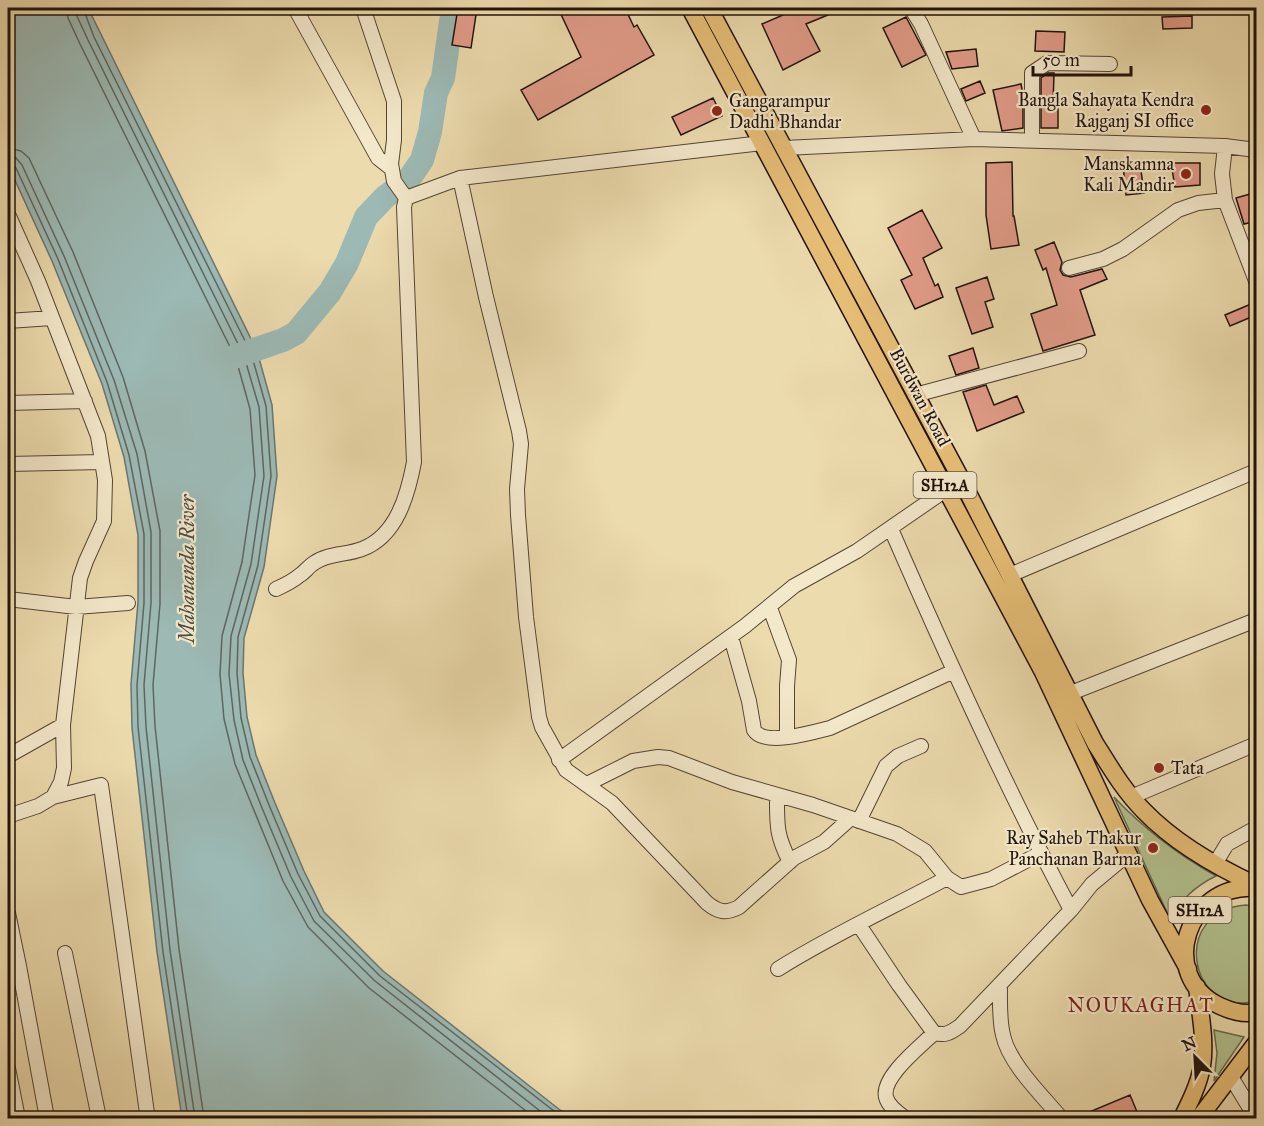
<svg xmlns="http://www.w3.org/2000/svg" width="1264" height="1126" font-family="'IM FELL Great Primer',serif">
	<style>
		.green { fill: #b2c18e; stroke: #696a4e; stroke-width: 1.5 }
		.water { fill: #9cb9b4; stroke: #6a7671; stroke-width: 1.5 }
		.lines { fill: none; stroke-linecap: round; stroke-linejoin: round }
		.shore { stroke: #5e6660; stroke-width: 1.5 }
		.river { stroke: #9cb9b4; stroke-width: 24 }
		.building { fill: #e29c89; stroke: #20120d; stroke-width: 1.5 }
		.minor-casing { stroke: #534435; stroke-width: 16 }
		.major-casing { stroke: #20120d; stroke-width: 19 }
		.minor { stroke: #f3e8ca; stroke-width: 14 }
		.major { stroke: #e6be76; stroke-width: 16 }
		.poi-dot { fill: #8f2418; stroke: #f3e8ca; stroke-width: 2 }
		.labels { text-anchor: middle; stroke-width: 4.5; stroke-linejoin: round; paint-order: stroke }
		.shield { fill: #f3e8ca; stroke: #5f5246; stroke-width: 1.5 }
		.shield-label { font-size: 16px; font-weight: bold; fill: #20120d }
		.poi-label { font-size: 18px; fill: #20120d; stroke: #f3e8ca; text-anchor: end }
		.street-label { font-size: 18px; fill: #20120d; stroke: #f3e8ca }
		.water-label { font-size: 20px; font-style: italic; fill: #4b4c47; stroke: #f3e8ca }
		.neighbourhood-label { font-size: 20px; letter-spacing: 1.5px; fill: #7a1f14; stroke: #f3e8ca }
	</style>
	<rect width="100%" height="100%" fill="#ecdbad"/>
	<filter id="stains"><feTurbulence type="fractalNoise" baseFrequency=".00333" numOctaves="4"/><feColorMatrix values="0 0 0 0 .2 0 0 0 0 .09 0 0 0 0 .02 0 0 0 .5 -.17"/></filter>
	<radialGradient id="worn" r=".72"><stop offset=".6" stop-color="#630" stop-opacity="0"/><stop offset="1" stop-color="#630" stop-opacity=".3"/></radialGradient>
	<path class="green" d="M1114 797C1144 829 1177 854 1216 876 1195 886 1181 899 1170 919Z
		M1246 905 1256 907V1001C1189 1018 1169 911 1246 905Z
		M1214 1030 1244 1037 1214 1081 1217 1053Z"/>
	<path class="water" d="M8 8H88L257 351 272 405 277 476 264 567 244 638 243 673 247 717 256 755 275 803 304 871 324 912 383 971 560 1110 574 1118H182L157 952 132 728 131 684 138 602V535L124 457 102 384 52 261 8 165Z"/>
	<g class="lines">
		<path class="shore" d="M66 8 68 18 80 44 236 359 250 409 255 475 242 562 222 636 220 674 224 719 235 764 283 881 308 927 369 988 535 1118
			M75 8 76 14 88 40 244 356 259 407 264 476 251 564 231 636 229 674 234 720 243 760 262 808 291 877 314 921 375 981 549 1118
			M83 8 94 37 251 353 266 406 271 476 258 565 238 637 237 673 241 718 250 757 269 805 298 874 320 916 380 976 563 1118
			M8 148 21 151 29 158 73 252 123 377 145 451 160 531V604L153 685 155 726 179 949 204 1118
			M8 157 16 158 22 165 64 256 114 380 137 454 151 532V603L144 685 146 727 170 950 195 1118
			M8 164 12 165 16 168 58 259 107 382 129 455 144 534V603L137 685 138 727 163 952 188 1118"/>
		<path class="river" d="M225 360 283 340 296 333 330 292 347 263 366 217 385 197 409 179 422 160 430 132 436 93 443 78 453 8"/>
	</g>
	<path class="building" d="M458 8H477L471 48 452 45Z
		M558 8H625L634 27 637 25 654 55 538 120 521 90 581 57Z
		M799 8H845L806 24 820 51 783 70 762 24Z
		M1192 16V28L1163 29 1162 17Z
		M906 17 926 55 902 67 883 28Z
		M1036 31 1065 32 1064 52 1035 51Z
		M976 49 978 66 952 69 946 52Z
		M1048 73H1054L1053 105H1058V128H1041V78Z
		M980 81 985 93 966 101 961 89Z
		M1021 84 1023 94V128L1002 131 993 90Z
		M713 98 722 116 681 135 672 117Z
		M1012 162 1013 216H1014L1019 245 991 249 986 215V163Z
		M1140 163 1144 193 1126 195 1123 165Z
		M1171 163H1200V185L1175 187Z
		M1257 192V221L1244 224 1236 198Z
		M922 210 942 248 923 258 935 286 938 284 943 297 915 309 901 280 912 275 888 228Z
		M1054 242 1062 262 1060 270 1063 275 1071 277 1102 269 1107 279 1080 290 1095 335 1043 351 1031 314 1057 305 1046 268 1043 270 1035 250Z
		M987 277 994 299 985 302 993 327 972 334 956 288Z
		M1251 304 1256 315 1230 326 1225 315Z
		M973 348 979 368 956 375 949 356Z
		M986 385 994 405 1017 396 1024 412 977 431 963 392Z
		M1130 1095 1140 1119H1075V1118Z"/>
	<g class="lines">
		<defs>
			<path id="minor" d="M295 8 378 158 392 169
				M363 8 394 101V140L391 164 394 181 406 198
				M911 8 921 24 974 139
				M1032 139V73L1047 63 1110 64
				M1225 146 1222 174 1225 200 1256 281
				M784 148 974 139 1225 146 1256 150
				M460 178 486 297 519 431 521 444 517 489 518 515 526 617 539 717 542 727 566 770 612 803 707 903C718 912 726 914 739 907L794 858 824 842 851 818
				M406 198 460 178 762 143
				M8 214 38 281 98 436 105 480 104 521 86 561 80 578 63 725 64 768 61 782 53 797 38 806 8 816
				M1069 268 1103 259 1123 249 1178 210 1198 203 1225 200
				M8 321 52 318
				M915 395 1079 351
				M8 403 85 401
				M8 464 102 462
				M891 529C947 658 1005 786 1071 910
				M1010 575 1256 471
				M276 589C285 585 293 581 300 575 305 572 309 566 314 563 328 553 347 555 362 549 397 536 408 494 414 462L404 207 406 198
				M8 599 76 607 128 603
				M770 608 789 660 787 686V736
				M731 637 749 701 754 730C764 747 814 732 830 728L954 671
				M1071 693 1256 620
				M8 756 63 725
				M559 760 745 626 794 586 857 551 947 489
				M587 784 633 761 658 757 669 758 732 782 813 805 897 834 925 851 947 878 961 887 991 879 1041 853
				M777 795C777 825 776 835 790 862
				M53 797 101 785 147 1113 143 1118
				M1131 797 1256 744
				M859 821 886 766 898 756 921 746
				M1215 864 1227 844 1256 828
				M8 913 19 966 47 1118
				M859 925 899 985 934 1033C945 1036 950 1033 960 1026L1071 910 1092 884 1128 854
				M65 953 99 1118
				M778 969C832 935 891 908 947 878
				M1000 984C1000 1001 999 1019 1003 1035 1009 1064 1043 1096 1061 1118
				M8 1068 18 1118
				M1231 1077 1256 1118
				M905 1118C898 1113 888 1106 886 1097 881 1077 921 1046 934 1033"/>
			<path id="major" d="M690 8 1043 672 1150 900 1188 969
				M709 8 961 479 1095 743C1110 767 1124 791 1144 811 1175 843 1217 867 1256 885
				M1256 888C1187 882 1156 976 1220 1006 1231 1011 1245 1015 1256 1012
				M1182 1118C1190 1102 1199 1084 1202 1066 1206 1041 1200 1012 1197 987
				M1199 1118 1256 1043"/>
		</defs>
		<use href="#minor" class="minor-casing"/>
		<use href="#major" class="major-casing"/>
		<use href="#minor" class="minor"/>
		<use href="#major" class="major"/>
	</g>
	<g class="poi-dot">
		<circle cx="1206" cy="110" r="6"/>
		<circle cx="717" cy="111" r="6"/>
		<circle cx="1186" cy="174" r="6"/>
		<circle cx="1159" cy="768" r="6"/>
		<circle cx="1153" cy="848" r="6"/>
	</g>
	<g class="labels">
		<g class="shield">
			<rect x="913.5" y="472" width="63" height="26" rx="4.5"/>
			<rect x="1168.5" y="897" width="63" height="26" rx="4.5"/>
		</g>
		<g class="shield-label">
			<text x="945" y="491">SH12A</text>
			<text x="1200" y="916">SH12A</text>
		</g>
		<g class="poi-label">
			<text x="1194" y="106">Bangla Sahayata Kendra<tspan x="1194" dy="21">Rajganj SI office</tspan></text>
			<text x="729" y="107" text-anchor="start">Gangarampur<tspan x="729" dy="21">Dadhi Bhandar</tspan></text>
			<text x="1174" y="170">Manskamna<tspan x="1174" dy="21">Kali Mandir</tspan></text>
			<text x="1171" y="774" text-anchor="start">Tata</text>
			<text x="1141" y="844">Ray Saheb Thakur<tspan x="1141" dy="21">Panchanan Barma</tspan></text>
		</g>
		<g class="street-label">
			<text transform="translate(920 397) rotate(62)" y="6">Burdwan Road</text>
		</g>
		<g class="water-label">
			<text transform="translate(187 569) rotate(-90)" y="7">Mahananda River</text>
		</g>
		<g class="neighbourhood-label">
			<text x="1141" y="1012">NOUKAGHAT</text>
		</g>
	</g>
	<rect width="1264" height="1126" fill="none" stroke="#ecdbad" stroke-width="30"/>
	<rect x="9" y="9" width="1246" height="1108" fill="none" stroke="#20120d" stroke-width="3"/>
	<rect x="15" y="15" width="1234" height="1096" fill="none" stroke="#20120d" stroke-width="1.5"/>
	<g transform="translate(1195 1057) rotate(336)" stroke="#f3e8ca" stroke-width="4.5" paint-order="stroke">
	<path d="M0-4.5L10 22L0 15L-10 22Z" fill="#20120d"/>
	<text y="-9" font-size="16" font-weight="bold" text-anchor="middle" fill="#20120d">N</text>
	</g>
	<path d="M1033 66v9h98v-9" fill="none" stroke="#20120d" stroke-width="3"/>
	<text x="1042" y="66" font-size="18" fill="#20120d" stroke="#f3e8ca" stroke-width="4.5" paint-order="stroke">50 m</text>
	<rect width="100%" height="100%" filter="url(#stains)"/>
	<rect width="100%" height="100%" fill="url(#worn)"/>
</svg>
